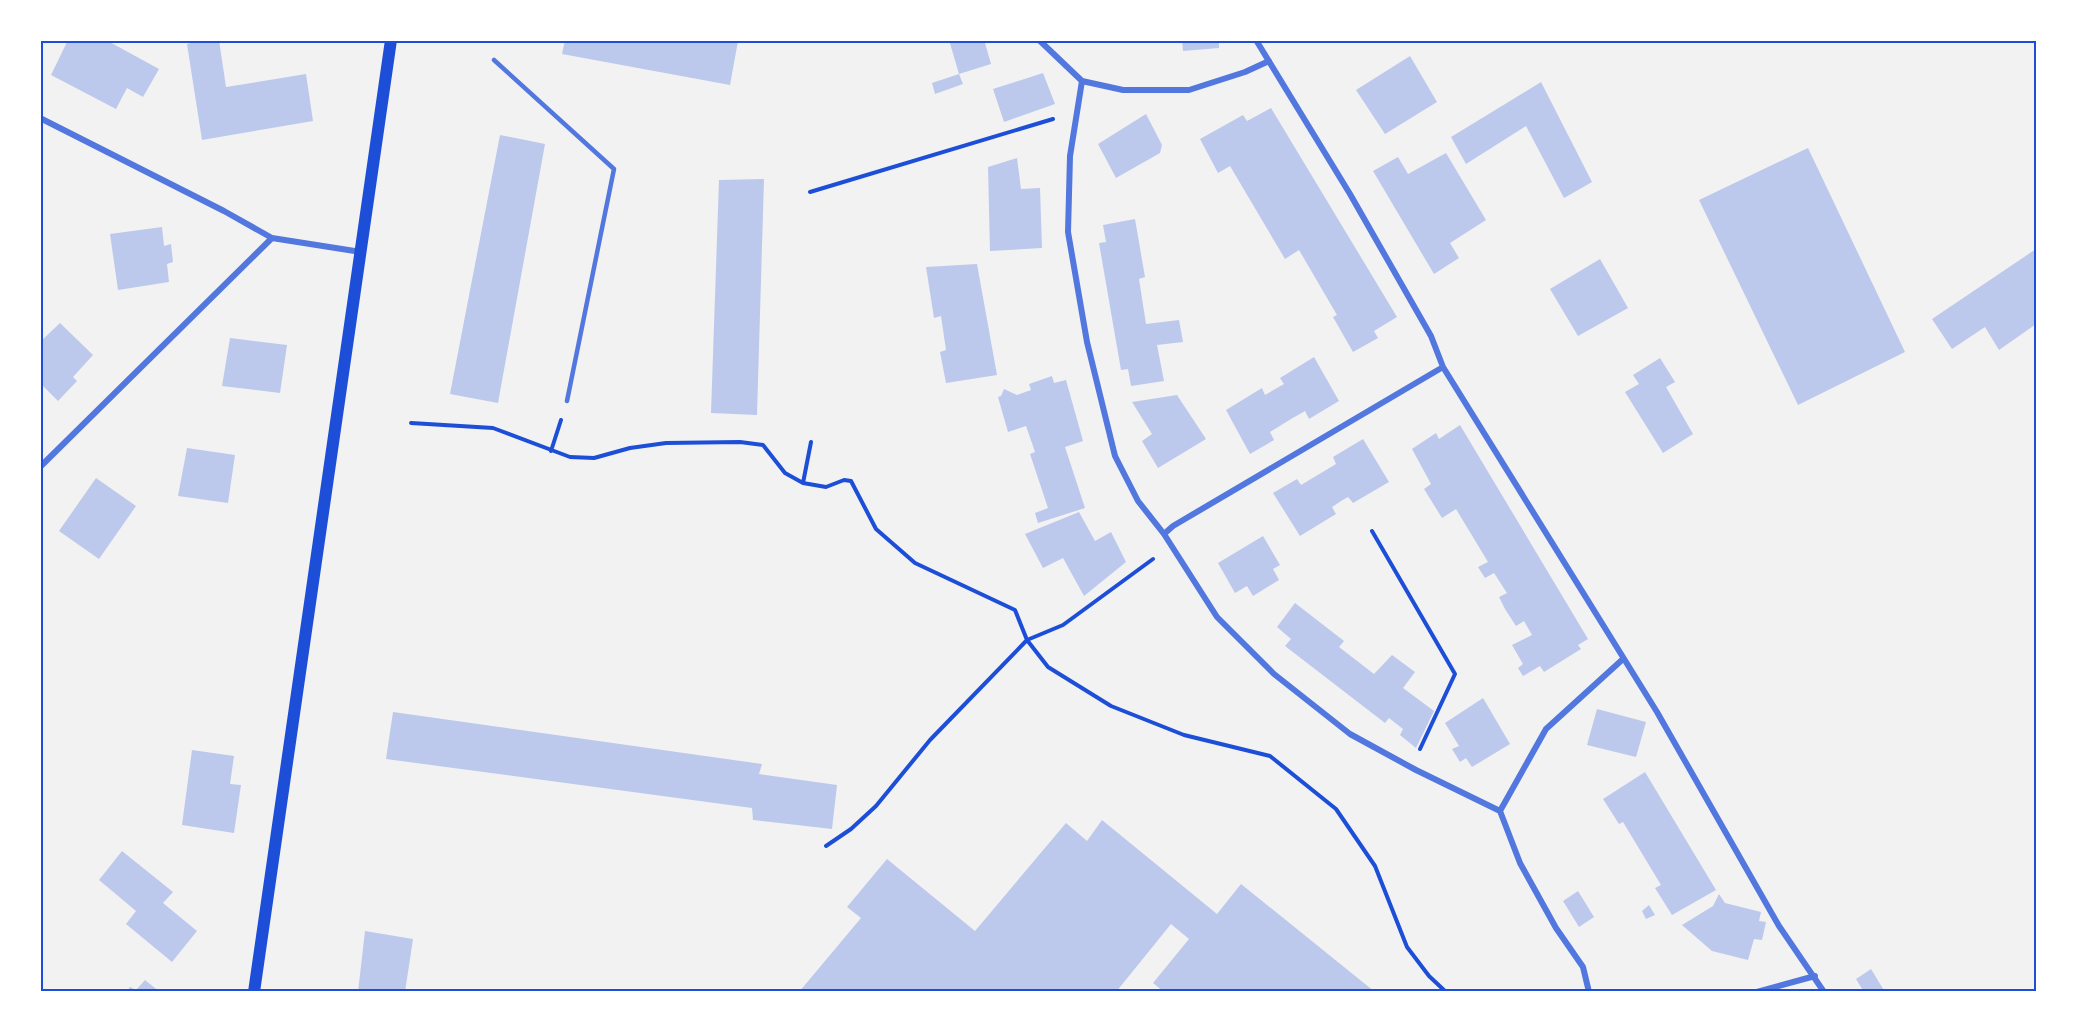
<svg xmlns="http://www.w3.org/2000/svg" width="2077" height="1032" font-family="Montserrat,sans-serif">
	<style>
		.building { fill: #bdc9ec }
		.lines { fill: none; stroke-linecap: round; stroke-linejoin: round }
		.path { stroke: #1d4ed8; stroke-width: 4 }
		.service { stroke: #5277de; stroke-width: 4.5 }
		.minor { stroke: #5277de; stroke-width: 6 }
		.secondary { stroke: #1d4ed8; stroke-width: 12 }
		.neatline { fill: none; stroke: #1d4ed8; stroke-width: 2 }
	</style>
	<rect width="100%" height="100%" fill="#f2f2f2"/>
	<path class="building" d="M68 40H106L159 69 143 97 127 88 116 109 51 75Z
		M202 40H219L226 87 306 74 313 121 202 140 187 44Z
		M565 40H737L738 41 730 85 562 54Z
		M949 40H992L985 43 991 64 959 74Z
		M1182 40H1219V48L1183 51Z
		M1410 56 1437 102 1385 134 1356 90Z
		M1043 73 1055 104 1004 122 993 89Z
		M959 74 963 84 935 94 932 83Z
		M1541 82 1592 182 1564 198 1526 126 1466 164 1451 137Z
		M1271 108 1397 317 1374 331 1378 338 1353 352 1333 317 1337 315 1299 250 1285 259 1230 166 1218 173 1200 139 1243 115 1247 121Z
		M1146 114 1162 145 1160 153 1116 178 1098 144Z
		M500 135 545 144 498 403 450 394Z
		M1808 148 1905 352 1798 405 1699 200Z
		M1446 153 1486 220 1450 243 1459 258 1434 274 1373 171 1398 157 1408 174Z
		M1017 158 1021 189 1040 188 1042 248 990 251 988 167Z
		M764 179 757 415 711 413 719 180Z
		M1135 219 1145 277 1139 279 1146 324 1179 320 1183 342 1157 345 1164 381 1131 386 1128 369 1121 370 1099 243 1106 242 1103 225Z
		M162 227 164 246 171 244 173 262 167 264 169 282 118 290 110 234Z
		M2036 249V324L1999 350 1985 327 1952 349 1932 319Z
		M1600 259 1628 308 1578 336 1550 289Z
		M977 264 997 375 946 383 940 352 946 350 941 316 934 318 926 267Z
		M60 323 93 355 73 377 77 381 58 401 40 383V342Z
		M230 338 287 345 280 393 222 386Z
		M1314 357 1339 401 1309 419 1305 411 1291 419 1270 432 1274 440 1250 454 1226 410 1262 388 1265 395 1284 384 1280 378Z
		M1660 358 1675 382 1666 387 1693 434 1663 453 1625 392 1639 384 1633 375Z
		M1052 376 1054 383 1066 380 1083 441 1065 447 1085 508 1038 523 1035 513 1048 508 1030 454 1035 452 1026 426 1008 432 998 397 1001 396 1004 389 1017 395 1031 390 1029 384Z
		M1177 395 1206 439 1158 468 1142 441 1152 434 1132 402Z
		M1460 425 1588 639 1578 645 1581 649 1544 672 1540 666 1523 676 1518 668 1523 664 1512 645 1532 635 1524 621 1516 626 1505 609 1499 597 1507 593 1494 573 1485 578 1478 567 1488 562 1456 509 1442 518 1424 489 1431 484 1412 449 1436 433 1439 439Z
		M1363 439 1389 482 1353 503 1348 497 1341 501 1332 507 1336 514 1300 536 1273 493 1297 479 1301 485 1336 464 1333 457Z
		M187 448 235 455 228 503 178 496Z
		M96 478 136 506 99 559 59 531Z
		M1079 512 1095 541 1111 532 1126 562 1084 596 1063 558 1043 568 1025 534Z
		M1263 536 1280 565 1273 569 1279 580 1253 596 1247 586 1235 593 1218 563Z
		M1295 603 1344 641 1339 647 1374 674 1392 655 1415 672 1403 688 1434 711 1416 748 1400 735 1403 729 1389 718 1385 723 1285 646 1291 639 1277 627Z
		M1483 698 1510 744 1472 767 1466 758 1460 762 1452 749 1459 746 1445 723Z
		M1597 709 1646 722 1636 757 1587 745Z
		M393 712 762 764 759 774 837 785 832 829 753 820 752 808 386 759Z
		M192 750 234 756 230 784 241 785 234 833 182 825Z
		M1645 772 1716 890 1672 915 1655 888 1661 885 1623 822 1619 824 1603 799Z
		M1102 820 1217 914 1241 884 1375 992H1164L1153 983 1189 939 1171 924 1116 992H799L861 918 847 907 887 859 975 931 1066 823 1087 841Z
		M122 851 173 892 163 903 197 931 172 962 126 924 136 911 99 880Z
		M1578 891 1594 917 1579 927 1563 901Z
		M1719 894 1725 903 1761 912 1759 921 1766 922 1762 940 1754 939 1748 960 1712 951 1682 925 1713 906Z
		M1649 905 1655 915 1646 919 1642 911Z
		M365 931 413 939 405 992H358Z
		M1871 969 1885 992H1864L1856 979Z
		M145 980 160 992H126L130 987 136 990Z"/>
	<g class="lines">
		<path class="path" d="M810 192 1053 119
			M411 423 493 428 570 457 594 458 630 448 666 443 740 442 763 445 785 473 803 483 826 487 844 480 851 481 876 529 915 563 1015 610 1027 640 1048 667 1111 706 1184 735 1270 756 1336 809 1375 866 1407 947 1429 976 1446 992
			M551 451 561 420
			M803 483 811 442
			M1372 531 1455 674 1420 749
			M826 846 851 829 876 806 930 740 1027 640 1063 625 1153 559"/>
		<path class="service" d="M494 60 614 169 567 401"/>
		<path class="minor" d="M1039 40 1082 81 1123 90H1189L1245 72 1269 61
			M1256 40 1350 194 1431 336 1443 367 1657 712 1779 926 1824 992
			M1082 81 1070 156 1068 232 1087 342 1115 456 1138 501 1164 534 1217 617 1274 674 1350 734 1416 770 1500 811 1520 863 1556 928 1583 967 1589 992
			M40 118 224 211 272 238 361 252
			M40 467 272 238
			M1164 534 1173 526 1443 367
			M1500 811 1546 729 1623 659
			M1757 992 1815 976"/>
		<path class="secondary" d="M254 992 391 40"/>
	</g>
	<rect width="2077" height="1032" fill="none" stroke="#ffffff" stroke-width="84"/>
	<rect x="42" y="42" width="1993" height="948" class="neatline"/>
</svg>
